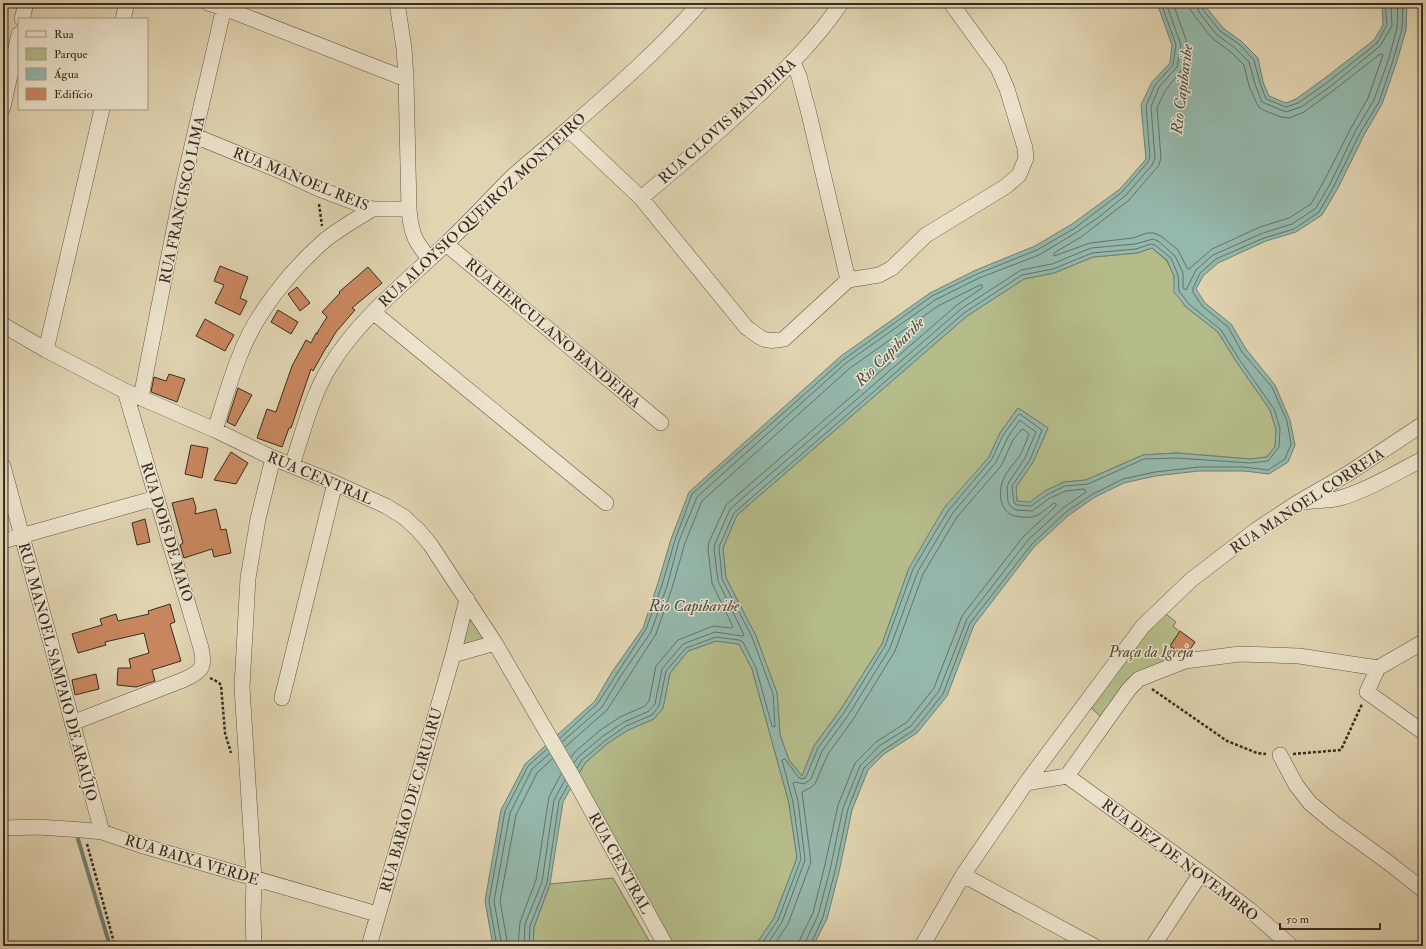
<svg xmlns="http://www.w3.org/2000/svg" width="1426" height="949" font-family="'IM FELL Double Pica',serif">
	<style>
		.green { fill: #b5bc8a; stroke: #767456 }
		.water { fill: #94b8ac; stroke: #6e8075; fill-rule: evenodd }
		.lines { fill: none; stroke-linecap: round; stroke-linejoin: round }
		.shore { stroke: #657267; stroke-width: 1 }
		.stream { stroke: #6e8075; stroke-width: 4 }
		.building { fill: #c9875f; stroke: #362c22 }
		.minor-casing { stroke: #615646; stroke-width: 16 }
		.path { stroke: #362c22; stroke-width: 2.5; stroke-dasharray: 3 2; stroke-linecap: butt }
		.minor { stroke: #ece3cc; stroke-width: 15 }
		.labels { text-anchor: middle; stroke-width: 3; stroke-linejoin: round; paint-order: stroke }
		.street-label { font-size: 15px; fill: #362c22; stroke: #ece3cc }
		.park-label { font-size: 15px; font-style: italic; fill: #4f4937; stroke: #ece3cc }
		.water-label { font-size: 16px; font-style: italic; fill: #4e4f44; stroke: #ece3cc }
	</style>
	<rect width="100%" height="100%" fill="#e1d4b1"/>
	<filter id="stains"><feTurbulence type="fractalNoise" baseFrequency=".005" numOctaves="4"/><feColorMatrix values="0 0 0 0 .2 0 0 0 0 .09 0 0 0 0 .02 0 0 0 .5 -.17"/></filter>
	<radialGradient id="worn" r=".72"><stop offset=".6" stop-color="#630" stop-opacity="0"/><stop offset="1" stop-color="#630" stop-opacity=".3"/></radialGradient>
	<path class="green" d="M1152 248 1167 261 1174 276 1175 292 1186 307 1218 332 1236 361 1270 410 1276 429 1275 447 1267 457 1250 459 1177 453 1143 455 1086 480 1064 482 1045 491 1030 503 1017 501 1016 487 1033 462 1048 428 1018 408 1000 433 989 457 974 476 909 568 882 644 841 709 814 746 802 776 789 760 780 735 777 693 756 636 726 578 723 548 737 515 967 316 1024 279 1054 273 1093 257 1137 253Z
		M1162 611 1176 622 1173 626 1180 632 1170 646 1184 657 1158 669 1101 717 1087 704Z
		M471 616 486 641 459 645Z
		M716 641 739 644 752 669 789 803 797 858 774 918 755 946H674L578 775 585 763 608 743 628 730 654 719 663 708 670 673 688 651Z
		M613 878 652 946H533L534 927 550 884Z"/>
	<path class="water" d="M1157 3H1204L1206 7 1223 28 1241 41 1258 58 1263 82 1269 96 1286 103 1296 99 1325 78 1374 40 1383 25 1382 3H1407L1406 30 1397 61 1382 104 1364 135 1338 188 1322 215 1296 232 1266 241 1218 263 1203 276 1196 289 1205 303 1231 324 1246 349 1275 385 1290 420 1295 445 1288 462 1269 474 1244 471H1199L1155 476 1124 483 1095 497 1069 515 1034 547 974 625 947 696 917 733 884 754 868 770 852 810 839 872 827 919 813 946H755L774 918 797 858 789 803 752 669 739 644 716 641 688 651 670 673 663 708 654 719 628 730 608 743 585 763 563 802 550 884 534 927 533 946H493L485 901 501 810 525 764 595 701 612 672 643 628 658 583 671 539 689 492 841 356 930 293 976 270 1035 246 1072 224 1120 189 1146 159 1141 105 1152 82 1170 63 1172 45ZM1152 248 1167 260 1174 276V292L1186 307 1218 332 1236 361 1270 410 1276 429 1275 447 1267 457 1250 459 1177 453 1143 455 1086 480 1064 482 1045 491 1030 502 1017 501 1016 487 1033 462 1048 428 1018 408 1000 433 989 457 944 508 909 568 882 644 841 709 814 746 802 776 789 760 780 735 777 693 756 636 726 578 723 548 737 515 967 316 1024 279 1054 273 1093 257 1137 253Z"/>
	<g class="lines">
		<path class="shore" d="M1173 3 1186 40 1187 46 1183 68 1165 91 1157 108 1161 158 1159 165 1129 200 1081 237 1054 253V256L1090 243 1133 238 1147 233H1154L1161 236 1178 250 1187 268 1189 269 1212 249 1260 227 1289 218 1311 204 1324 181 1351 128 1368 98 1383 55 1380 54 1334 90 1304 112 1289 118 1281 117 1263 110 1258 106 1249 86 1244 65 1232 53 1212 38 1194 15 1190 9V3
			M1196 3 1199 12 1216 34 1235 48 1249 62 1255 84 1262 102 1286 112 1301 107 1331 86 1380 46 1392 26 1391 3
			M1201 3 1203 10 1220 31 1239 44 1254 60 1260 83 1266 99 1286 107 1298 103 1328 82 1377 43 1387 25 1385 3
			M560 738 598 703 616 675 646 629 662 585 675 540 692 494 843 360 932 296 977 274 1037 250 1075 228 1122 192 1148 162 1150 158 1146 106 1155 85 1173 65 1176 45 1161 3
			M562 742 602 707 620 677 651 632 667 586 679 541 697 497 846 363 935 300 979 278 1039 255 1077 232 1099 217 1126 195 1152 165 1155 158 1151 107 1159 87 1177 67 1181 45 1166 3
			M565 747 607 710 656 634 672 588 685 543 702 501 850 368 938 306 980 285H982V288L957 305 726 505 709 542 708 549 712 583 733 627 731 628 713 626 678 640 656 666 649 701 645 706 620 717 599 731 575 752 571 757
			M574 763 579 756 603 736 624 722 649 711 655 704 662 669 683 644 715 632 742 636 744 635 718 581 714 549 715 544 730 509 961 309 1021 270 1052 264 1091 248 1135 244 1153 239 1158 241 1175 256 1183 273V288L1186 290 1196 270 1213 255 1263 233 1292 224 1316 208 1330 184 1356 130 1374 100 1389 58 1397 28 1398 3
			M577 768 582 760 606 740 626 726 652 715 659 706 666 671 686 648 716 637 739 640 743 642 756 668 772 726 775 727 773 694 752 637 722 579 719 547 734 513 964 313 1022 275 1053 269 1092 253 1136 249 1151 244 1155 245 1171 258 1178 275 1179 291 1189 304 1221 330 1239 359 1274 409 1280 428 1279 447 1268 461 1250 463 1177 458 1144 459 1088 484 1065 486 1048 494 1031 506 1017 505 1014 503 1012 486 1030 460 1042 430 1020 414 1018 415 1003 435 992 459 948 511 913 569 885 646 845 711 818 748 806 777 803 779 799 778 785 759 782 760 793 802 801 859 778 920 760 946
			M497 946 489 901 505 811 528 766 547 749
			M502 946 494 901 510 813 532 769 549 754
			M508 946 500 901 516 815 537 773 552 759
			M518 946 520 922 536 880 549 797 561 774
			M524 946 525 924 542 882 554 800 565 780
			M529 946 530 926 547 883 559 801 568 785
			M766 946 782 922 805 860 798 801 793 783 795 782 804 784 811 779 822 751 849 714 890 648 918 571 952 514 996 462 1008 437 1019 421H1021L1036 432 1025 458 1009 482 1007 487 1008 502 1011 507 1016 510 1032 511 1050 498 1066 491 1084 489 1086 492 1063 508 1028 540 967 619 939 691 911 726 879 746 860 766 843 808 830 870 818 915 806 941 805 946
			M773 946 788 924 811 862 802 792 810 788 815 784 828 754 854 718 895 651 923 574 957 517 1001 466 1013 440 1021 430 1023 429 1029 434C1026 442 1023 450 1019 457 1013 465 1005 473 1002 483 998 494 1001 513 1015 516 1036 520 1038 515 1054 503L1056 504V506L1023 537 962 616 934 688 907 722 876 742 855 763 838 805 824 869 813 913 800 939 799 946
			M810 946 823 917 835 871 848 809 864 768 882 751 914 730 943 694 970 623 1032 544 1066 512 1093 494 1123 479 1155 472 1199 467H1244L1268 470 1285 459 1291 444 1287 421 1272 387 1242 352 1228 327 1202 306 1193 292V288L1200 273 1216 259 1264 238 1294 229 1319 212 1334 186 1360 133 1379 102 1393 60 1402 29 1403 3"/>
		<path class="stream" d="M78 839 110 946"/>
	</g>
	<path class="building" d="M220 266 248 277 240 298 247 301 240 315 215 303 224 285 214 281Z
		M368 267 382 283 352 308 355 310 336 332 327 347V346L313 371 311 369 291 428H289L282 447 257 438 267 409 276 412 292 366 306 340 311 343 316 333 318 334 317 333 327 317 322 312 340 293 339 292Z
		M297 287 310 303 300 311 288 294Z
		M278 310 298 322 291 334 271 322Z
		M205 319 234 335 225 351 196 336Z
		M169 374 185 379 177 402 151 392 154 377 166 381Z
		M238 388 252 395 235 426 227 422Z
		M191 445 208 448 202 478 185 474Z
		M231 452 248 463 236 484 214 480Z
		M193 498 196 508 195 514 216 509 221 530 226 529 231 553 214 557 212 549 184 558 180 545 183 543 172 503Z
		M145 519 150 542 137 545 132 523Z
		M170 604 175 622 170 624 181 661 152 670 155 681 136 687 117 685 118 668H131L129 659 149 653 144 633 105 642 106 645 78 653 72 634 102 625 100 619 116 614 118 621 149 614 148 611Z
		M1180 631 1195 642 1189 651 1180 653 1170 646Z
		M96 674 99 689 75 695 72 680Z"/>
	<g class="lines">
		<defs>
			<path id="minor" d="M208 3 224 8 406 79
				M397 3 404 48 406 79 409 209C411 232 414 241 429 258
				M22 19 26 3
				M123 19 127 3
				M793 62 799 76 809 114 848 280
				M3 107 19 34
				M568 129 641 198 746 327C762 339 764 343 784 339L848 280
				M195 136 278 170 319 189 372 209H409
				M641 198C682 164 723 129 762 92 791 64 819 36 841 3
				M446 244 661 423
				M848 280 879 275 892 268 926 235 1005 187 1019 175 1026 158 1025 148 1007 89 998 68 951 3
				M373 312 606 503
				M3 325 46 350 125 391 215 430 273 458 335 483 386 506 404 517 418 530 430 544 495 643 574 779 666 946
				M46 350 102 109
				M141 397 182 189 225 3
				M215 430C223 405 230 379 240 355 256 313 290 271 324 241 338 229 357 219 372 209
				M292 465C303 433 311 398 329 368 359 318 405 283 447 243 470 221 491 198 513 176 531 160 550 145 568 129 614 89 660 49 700 3
				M3 466 102 832
				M1305 502C1315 500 1326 501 1336 499 1363 493 1397 472 1423 459
				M3 541 156 498
				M453 655 495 643
				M1378 668 1367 692 1423 732
				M282 698 335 483
				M72 723 183 680C201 672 206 668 201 648L125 391
				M1280 755 1296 785 1310 803 1334 823 1389 863 1423 890
				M1067 776 1129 689 1139 679 1185 661 1240 654 1299 656 1378 668 1423 642
				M1067 776 1201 873 1250 910 1291 946
				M1026 783 1143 626 1191 580 1256 530 1297 503 1349 473 1423 424
				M3 828 38 827 83 830 102 832 140 845 377 914
				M963 875 1094 946
				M254 946 253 914 254 879 242 687 248 578 258 519 273 458
				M369 946 453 655 467 599
				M922 946 963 875 1026 783 1067 776
				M1153 946 1201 873"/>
		</defs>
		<use href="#minor" class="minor-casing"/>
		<path class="path" d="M319 204 322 226
			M210 678 218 682 221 685 225 733 231 753
			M1152 689 1227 741 1257 753 1266 754
			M1293 754 1341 750 1362 704
			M87 844 115 946"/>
		<use href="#minor" class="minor"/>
	</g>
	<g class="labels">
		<g class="street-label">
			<text transform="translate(727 121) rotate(-42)" y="5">RUA CLOVIS BANDEIRA</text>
			<text transform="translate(301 179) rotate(22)" y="5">RUA MANOEL REIS</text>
			<text transform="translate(182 200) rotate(-78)" y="5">RUA FRANCISCO LIMA</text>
			<text transform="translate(482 210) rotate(-43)" y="5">RUA ALOYSIO QUEIROZ MONTEIRO</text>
			<text transform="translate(553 333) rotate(40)" y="5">RUA HERCULANO BANDEIRA</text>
			<text transform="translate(320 478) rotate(23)" y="5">RUA CENTRAL</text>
			<text transform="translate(1307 501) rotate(-33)" y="5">RUA MANOEL CORREIA</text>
			<text transform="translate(167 532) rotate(73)" y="5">RUA DOIS DE MAIO</text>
			<text transform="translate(58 672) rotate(75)" y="5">RUA MANOEL SAMPAIO DE ARAÚJO</text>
			<text transform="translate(411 800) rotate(-74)" y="5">RUA BARÃO DE CARUARU</text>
			<text transform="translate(192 860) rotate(17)" y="5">RUA BAIXA VERDE</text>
			<text transform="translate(1180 860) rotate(37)" y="5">RUA DEZ DE NOVEMBRO</text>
			<text transform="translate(620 863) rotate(61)" y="5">RUA CENTRAL</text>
		</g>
		<g class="park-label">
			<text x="1151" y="657">Praça da Igreja</text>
		</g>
		<g class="water-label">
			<text transform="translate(1181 89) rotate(-83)" y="6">Rio Capibaribe</text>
			<text transform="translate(889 351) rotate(-45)" y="6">Rio Capibaribe</text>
			<text x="694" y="611">Rio Capibaribe</text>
		</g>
	</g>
	<rect width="1426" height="949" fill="none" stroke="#e1d4b1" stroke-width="16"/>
	<rect x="4" y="4" width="1418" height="941" fill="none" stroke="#362c22" stroke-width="2"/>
	<rect x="8" y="8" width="1410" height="933" fill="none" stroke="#362c22"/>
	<rect x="18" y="18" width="130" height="92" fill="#ece3cc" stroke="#a39a88"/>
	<rect x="26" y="31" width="20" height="6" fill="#ece3cc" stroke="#a39a88"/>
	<text x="54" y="38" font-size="12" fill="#362c22">Rua</text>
	<rect x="26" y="48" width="20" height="12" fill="#b5bc8a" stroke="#a39a88"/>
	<text x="54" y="58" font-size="12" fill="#362c22">Parque</text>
	<rect x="26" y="68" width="20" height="12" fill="#94b8ac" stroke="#a39a88"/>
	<text x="54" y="78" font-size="12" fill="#362c22">Água</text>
	<rect x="26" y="88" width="20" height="12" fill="#c9875f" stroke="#a39a88"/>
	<text x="54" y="98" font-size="12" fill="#362c22">Edifício</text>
	<path d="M1280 923v6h100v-6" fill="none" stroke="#362c22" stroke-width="2"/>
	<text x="1286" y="923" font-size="12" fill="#362c22" stroke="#ece3cc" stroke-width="3" paint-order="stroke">50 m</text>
	<rect width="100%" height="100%" filter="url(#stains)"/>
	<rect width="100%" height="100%" fill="url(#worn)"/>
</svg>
